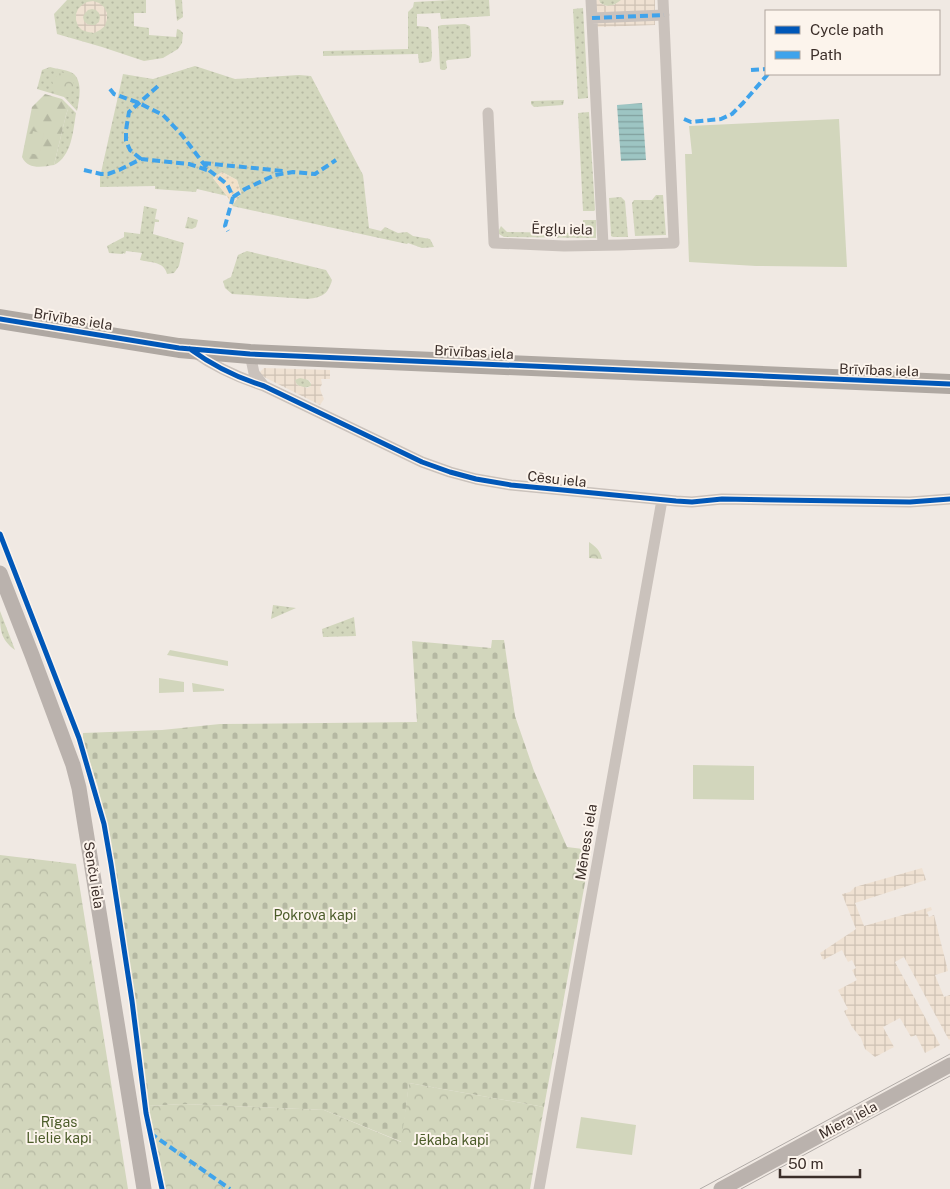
<svg xmlns="http://www.w3.org/2000/svg" width="950" height="1189" font-family="'Public Sans',sans-serif">
	<style>
		.grass { fill: url(#grass-dots) }
		.forest { fill: url(#forest-firs) }
		.sand { fill: url(#sand-dots) }
		.cemetery { fill: url(#cemetery-stones) }
		.park { fill: url(#park-crowns) }
		.garden { fill: #d2d6bc }
		.plaza { fill: url(#plaza-grid); fill-rule: evenodd }
		.water { fill: url(#water-rules) }
		.lines { fill: none; stroke-linecap: round; stroke-linejoin: round }
		.street { stroke: #cac2bc; stroke-width: 11 }
		.secondary { stroke: #bab2ad; stroke-width: 15 }
		.highway { stroke: #afa8a2; stroke-width: 20 }
		.tram { stroke: #b1aba7; stroke-width: 1 }
		.quiet { stroke: #3fa3eb; stroke-width: 4; stroke-dasharray: 8 4; stroke-linecap: butt }
		.cycleway-casing { stroke: #fcf4ec; stroke-width: 8 }
		.cycleway { stroke: #0057b8; stroke-width: 5 }
		.labels { text-anchor: middle; stroke-width: 4; stroke-linejoin: round; paint-order: stroke }
		.street-label { font-size: 14px; fill: #3b2e29; stroke: #fcf4ec }
		.park-label { font-size: 14px; fill: #4c5c2a; stroke: #fcf4ec }
	</style>
	<defs>
		<pattern id="grass-dots" width="8" height="8" patternUnits="userSpaceOnUse" patternTransform="scale(1.25)"><rect width="8" height="8" fill="#d2d6bc"/><path d="M2 2h.1M6 6h.1" fill="none" stroke="#b5b8a2" stroke-width="1.8" stroke-linecap="round"/></pattern>
		<pattern id="forest-firs" width="22" height="20" patternUnits="userSpaceOnUse" patternTransform="scale(1.25)"><rect width="22" height="20" fill="#d2d6bc"/><path d="M5 1l3.5 6h-7zM16 11l3.5 6h-7z" fill="#b5b8a2"/></pattern>
		<pattern id="sand-dots" width="8" height="8" patternUnits="userSpaceOnUse" patternTransform="scale(1.25)"><rect width="8" height="8" fill="#f2e1c9"/><path d="M2 2h.1M6 6h.1" fill="none" stroke="#d0c1ad" stroke-width="1.8" stroke-linecap="round"/></pattern>
		<pattern id="cemetery-stones" width="16" height="16" patternUnits="userSpaceOnUse" patternTransform="scale(1.25)"><rect width="16" height="16" fill="#d2d6bc"/><path d="M2 7V4a2 2 0 0 1 4 0v3zM10 15v-3a2 2 0 0 1 4 0v3z" fill="#b5b8a2"/></pattern>
		<pattern id="park-crowns" width="20" height="18" patternUnits="userSpaceOnUse" patternTransform="scale(1.25)"><rect width="20" height="18" fill="#d2d6bc"/><path d="M2 6a3 3 0 1 1 6 0M12 15a3 3 0 1 1 6 0" fill="none" stroke="#b5b8a2"/></pattern>
		<pattern id="plaza-grid" width="8" height="8" patternUnits="userSpaceOnUse" patternTransform="scale(1.25)"><rect width="8" height="8" fill="#efe1d2"/><path d="M0 4h8M4 0v8" fill="none" stroke="#cec1b4"/></pattern>
		<pattern id="water-rules" width="6" height="5" patternUnits="userSpaceOnUse" patternTransform="scale(1.25)"><rect width="6" height="5" fill="#9dc5c3"/><path d="M0 2.5h6" fill="none" stroke="#81a09e"/></pattern>
	</defs>
	<rect width="100%" height="100%" fill="#f0e9e3"/>
	<path class="grass" d="M67 0H146V13H134V26L149 28V35L176 37 177 29 180 30 183 33 182 43 178 49 163 58 144 61 102 47 57 34 54 14Z
		M175 0H182L183 17 177 21Z
		M451 0H489L490 16 441 19 440 13 417 14V26L428 27 431 30 432 56 431 61 428 62 419 63 418 54 323 56V51L408 49V12L413 7 414 2Z
		M599 0H621V1C612 6 609 8 600 3Z
		M583 8 588 97V98L578 99 573 9Z
		M465 24 470 26 471 56 469 58 448 60 446 61 447 68 445 70H442L440 69 438 29V26L442 25Z
		M195 66 235 79 299 75 311 76 363 175 369 228 381 231 385 227 398 233 407 232 413 236 430 239 434 247 422 248 408 243 407 244 232 206 241 193 237 180 222 172 213 178 227 196 197 189 196 192 155 189V186L100 187V177L123 74 153 79Z
		M50 67C57 69 69 70 74 74 83 83 79 100 77 111L64 97 37 89 42 70Z
		M564 100 563 105 534 107 531 104V101Z
		M69 106 76 113C73 131 72 156 54 165L66 115Z
		M589 112 595 210 594 211H583L578 113Z
		M656 195H663L666 235 635 236 632 203 634 200H652Z
		M621 197 625 201 628 237H613L611 236 609 198Z
		M144 206 157 209 155 219 159 220V222H155L153 234 184 243 179 266 174 273 167 274C164 261 151 263 140 260L142 253 126 251 125 254 124 253 122 254 109 253 107 246 124 237V232L140 234Z
		M188 217 198 220 196 227 192 229 185 228Z
		M583 220H596V238L504 237 499 234V230L501 226 507 232 583 233Z
		M247 251 326 270 332 280C328 294 323 297 308 299L232 294 225 288 223 281 231 277 238 255Z
		M298 378C304 378 308 378 311 384V386C304 389 298 387 294 381L295 379Z
		M273 605 296 608 271 619Z
		M0 611 15 650C0 639 0 629 0 611Z
		M354 617 356 636 323 637 322 629Z"/>
	<path class="forest" d="M45 94 62 99 69 106 66 115 54 165C42 167 28 170 22 157L32 107Z"/>
	<path class="sand" d="M222 172 237 180 241 193 232 206 227 196 213 178Z"/>
	<path class="cemetery" d="M492 640H504L515 716 534 771 567 847 591 850 544 1107 409 1083 402 1142 324 1110 183 1104 148 1106 132 992 107 835 98 787 83 742V733L162 730 220 724 417 722 412 641 491 648Z"/>
	<path class="park" d="M61 72 75 77 70 98 56 92 52 81Z
		M589 542C596 547 600 550 602 559L589 558Z
		M0 855 76 864 128 1189H0Z
		M409 1083 544 1107 530 1189H166L148 1106 183 1104 324 1110 401 1142Z"/>
	<path class="garden" d="M839 119 847 267 756 266 689 262 685 154H692L689 126Z
		M33 131 44 134 39 155 28 153Z
		M170 650 228 661V666L167 655Z
		M159 678 184 682V692L159 693Z
		M192 683 224 689V691L193 692Z
		M693 765 754 766V800L693 799Z
		M581 1117 636 1125 632 1155 576 1148Z"/>
	<path class="plaza" d="M595 0H599L600 3 606 6 614 5 621 0H655V25L597 27Z
		M93 1 99 3 104 7 107 13V19L105 26 100 30 94 33 88 32 82 30 78 26 76 20V14L78 9 82 5 87 2ZM92 9 96 10 99 13 100 17 99 22 95 25H91L87 24 84 21 83 17 85 13 88 10Z
		M264 368 330 370V379H321L322 384 320 388 321 392 324 399 320 405 262 376 260 372ZM300 378 309 380 311 383V386L307 388 297 385 295 380Z
		M922 868 926 880 855 903 864 926 931 907 932 910 927 912 929 917 934 915 948 971 935 975 944 997 950 995V1039L949 1040 904 957 895 962 940 1045 925 1053 916 1035 911 1037 900 1018 883 1027 894 1047 875 1057 865 1049 861 1038 852 1027 844 1011 848 1009 838 990 857 980 852 970 856 968 852 960 848 962 842 950 823 960 820 953 856 929 842 894 850 892 855 887Z"/>
	<path class="water" d="M642 103 646 160 621 161 617 105Z"/>
	<g class="lines">
		<path class="street" d="M591 0 603 245
			M592 18 664 15
			M488 113 494 243 564 246 620 245 674 243 663 0
			M194 352C215 367 240 378 264 386L422 462 450 472 476 479 511 485 676 501 692 502 722 499 910 502 950 499
			M250 354 254 373 264 386
			M539 1189 662 500"/>
		<path class="secondary" d="M0 573 32 655 73 765 79 788 144 1189
			M721 1189 950 1065"/>
		<path class="highway" d="M0 319 179 348 250 354 950 384"/>
		<path class="tram" d="M700 1189 950 1054
			M741 1189 950 1076"/>
		<path class="quiet" d="M592 18 664 15
			M751 70 766 69
			M110 89 114 94 139 103 163 115 182 135 203 163 210 171 227 184 233 197 225 226 228 231
			M684 119 691 122 721 119 732 114 743 103 768 74
			M141 159 130 150 126 141V130L129 112 158 86
			M203 163 283 171
			M84 170 101 174H108L119 170 141 159 189 164 207 170
			M233 197 245 189 275 175 293 172 315 174 336 160
			M150 1133 230 1189"/>
		<defs>
			<path id="cycleway" d="M0 319 179 348 250 354 950 384
				M190 349C212 365 238 378 264 386L422 462 450 472 476 479 511 485 676 501 692 502 722 499 910 502 950 499
				M0 534 79 738 104 824 111 864 132 1001 146 1113 162 1189"/>
		</defs>
		<use href="#cycleway" class="cycleway-casing"/>
		<use href="#cycleway" class="cycleway"/>
	</g>
	<g class="labels">
		<g class="street-label">
			<text transform="translate(562 229) rotate(1)" y="5">Ērgļu iela</text>
			<text transform="translate(73 319) rotate(9)" y="5">Brīvības iela</text>
			<text transform="translate(474 352) rotate(3)" y="5">Brīvības iela</text>
			<text transform="translate(879 370) rotate(2)" y="5">Brīvības iela</text>
			<text transform="translate(557 479) rotate(6)" y="5">Cēsu iela</text>
			<text transform="translate(586 842) rotate(-81)" y="5">Mēness iela</text>
			<text transform="translate(94 875) rotate(81)" y="5">Senču iela</text>
			<text transform="translate(848 1120) rotate(-28)" y="5">Miera iela</text>
		</g>
		<g class="park-label">
			<text x="315" y="920">Pokrova kapi</text>
			<text x="59" y="1127">Rīgas<tspan x="59" dy="16">Lielie kapi</tspan></text>
			<text x="451" y="1145">Jēkaba kapi</text>
		</g>
	</g>
	<rect x="765" y="10" width="175" height="65" fill="#fcf4ec" stroke="#afa59e"/>
	<rect x="775" y="26" width="25" height="8" fill="#0057b8" stroke="#afa59e"/>
	<text x="810" y="35" font-size="15" fill="#3b2e29">Cycle path</text>
	<rect x="775" y="51" width="25" height="8" fill="#3fa3eb" stroke="#afa59e"/>
	<text x="810" y="60" font-size="15" fill="#3b2e29">Path</text>
	<path d="M780 1169v8h80v-8" fill="none" stroke="#3b2e29" stroke-width="2.5"/>
	<text x="788" y="1169" font-size="15" fill="#3b2e29" stroke="#fcf4ec" stroke-width="4" paint-order="stroke">50 m</text>
</svg>
